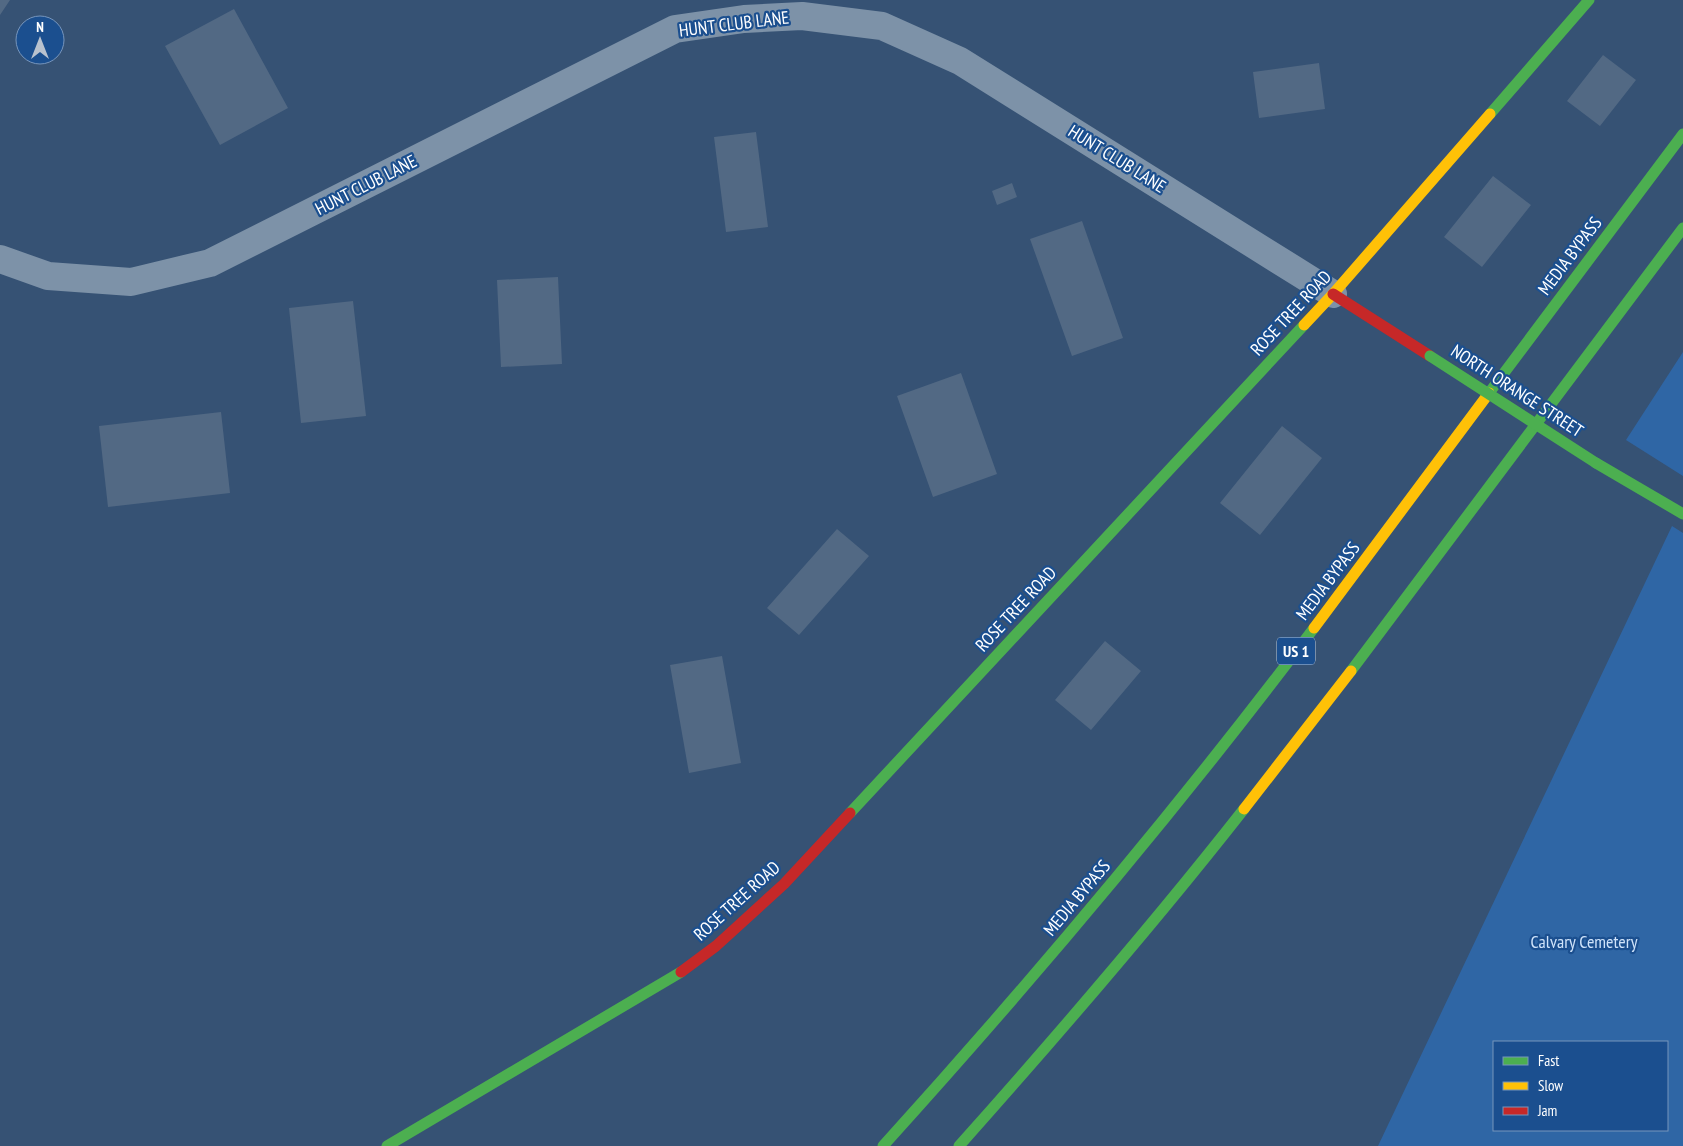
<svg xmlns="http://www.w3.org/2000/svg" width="1683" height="1146" font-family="'PT Sans Narrow',sans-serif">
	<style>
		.green { fill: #2f66a5; fill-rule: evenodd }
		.building { fill: #526984 }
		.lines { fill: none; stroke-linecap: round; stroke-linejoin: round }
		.street { stroke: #7d92a8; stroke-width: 28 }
		.fast { stroke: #4caf50; stroke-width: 11 }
		.slow { stroke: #ffc107; stroke-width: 11 }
		.jam { stroke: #c62828; stroke-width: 11 }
		.fast-bridge { stroke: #4caf50; stroke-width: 11 }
		.labels { text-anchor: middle; stroke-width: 4.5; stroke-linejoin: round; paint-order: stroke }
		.shield { fill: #1b4f8f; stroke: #bbcadd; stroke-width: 1 }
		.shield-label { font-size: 16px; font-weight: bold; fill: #fff }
		.street-label { font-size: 18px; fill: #fff; stroke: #1b4f8f }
		.park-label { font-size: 18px; fill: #cfe3fa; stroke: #1b4f8f }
	</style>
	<rect width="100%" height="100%" fill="#365274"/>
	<path class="green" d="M1683 352V476L1626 440Z
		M1672 526 1683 533V1146H1378ZM1494 1042H1667V1130H1494Z"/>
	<path class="building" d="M0 0H10L0 15Z
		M234 9 288 108 220 145 165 46Z
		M1603 55 1636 80 1600 126 1567 101Z
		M1319 63 1325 109 1259 118 1253 72Z
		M756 132 768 227 726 232 714 137Z
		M1493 176 1531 205 1482 267 1444 237Z
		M1012 183 1017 197 997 205 992 191Z
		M1082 221 1123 338 1072 356 1030 239Z
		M558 277 562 364 501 367 497 280Z
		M353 301 366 416 301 423 289 308Z
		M961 373 997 474 933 497 897 396Z
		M221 412 230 493 108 507 99 426Z
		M1282 426 1322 458 1260 535 1220 503Z
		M837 529 869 556 799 635 767 608Z
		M1105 641 1141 671 1091 730 1055 700Z
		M722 656 741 763 689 773 670 665Z"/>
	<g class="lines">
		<path class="street" d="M0 259 48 276 131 282 210 263 675 29 744 19 802 16 882 26 960 61 1333 294"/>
		<path class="fast" d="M1490 114 1589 0
			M1489 393 1683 134
			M1596 463 1683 514
			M1351 671 1683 228
			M850 813 1304 325
			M387 1146 681 972
			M883 1146C1034 979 1179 807 1314 628
			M959 1146C1057 1036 1153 925 1244 809"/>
		<path class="slow" d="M1304 325 1333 294 1490 114
			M1314 628 1489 393
			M1244 809 1351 671"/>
		<path class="jam" d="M1333 294 1430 356
			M681 972 716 946 784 884 850 813"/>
		<path class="fast-bridge" d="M1430 356 1596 463"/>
	</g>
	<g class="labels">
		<rect class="shield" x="1277" y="637.5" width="38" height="27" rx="4"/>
		<g class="shield-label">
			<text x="1296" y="657">US 1</text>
		</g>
		<g class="street-label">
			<text transform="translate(734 24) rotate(-7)" y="6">HUNT CLUB LANE</text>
			<text transform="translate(1117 159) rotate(32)" y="6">HUNT CLUB LANE</text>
			<text transform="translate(366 185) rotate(-27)" y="6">HUNT CLUB LANE</text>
			<text transform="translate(1570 256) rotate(-53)" y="6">MEDIA BYPASS</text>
			<text transform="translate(1291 313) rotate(-47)" y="6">ROSE TREE ROAD</text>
			<text transform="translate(1517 391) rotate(33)" y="6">NORTH ORANGE STREET</text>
			<text transform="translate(1328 581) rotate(-53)" y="6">MEDIA BYPASS</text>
			<text transform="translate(1016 609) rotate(-47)" y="6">ROSE TREE ROAD</text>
			<text transform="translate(1077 898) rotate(-50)" y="6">MEDIA BYPASS</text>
			<text transform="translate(737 901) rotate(-42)" y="6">ROSE TREE ROAD</text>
		</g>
		<g class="park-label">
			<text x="1584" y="948">Calvary Cemetery</text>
		</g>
	</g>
	<rect x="1493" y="1041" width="175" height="90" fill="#1b4f8f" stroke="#7695bc"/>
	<rect x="1503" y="1057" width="25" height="8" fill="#4caf50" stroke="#7695bc"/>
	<text x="1538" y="1066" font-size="15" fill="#ffffff">Fast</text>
	<rect x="1503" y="1082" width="25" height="8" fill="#ffc107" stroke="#7695bc"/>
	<text x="1538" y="1091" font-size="15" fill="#ffffff">Slow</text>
	<rect x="1503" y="1107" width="25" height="8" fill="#c62828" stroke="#7695bc"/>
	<text x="1538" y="1116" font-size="15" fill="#ffffff">Jam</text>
	<g transform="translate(40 40)"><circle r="24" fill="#1b4f8f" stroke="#7695bc"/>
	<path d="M0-4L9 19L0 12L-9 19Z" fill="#b9c2ce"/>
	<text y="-8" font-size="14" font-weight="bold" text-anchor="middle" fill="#ffffff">N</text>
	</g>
</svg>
